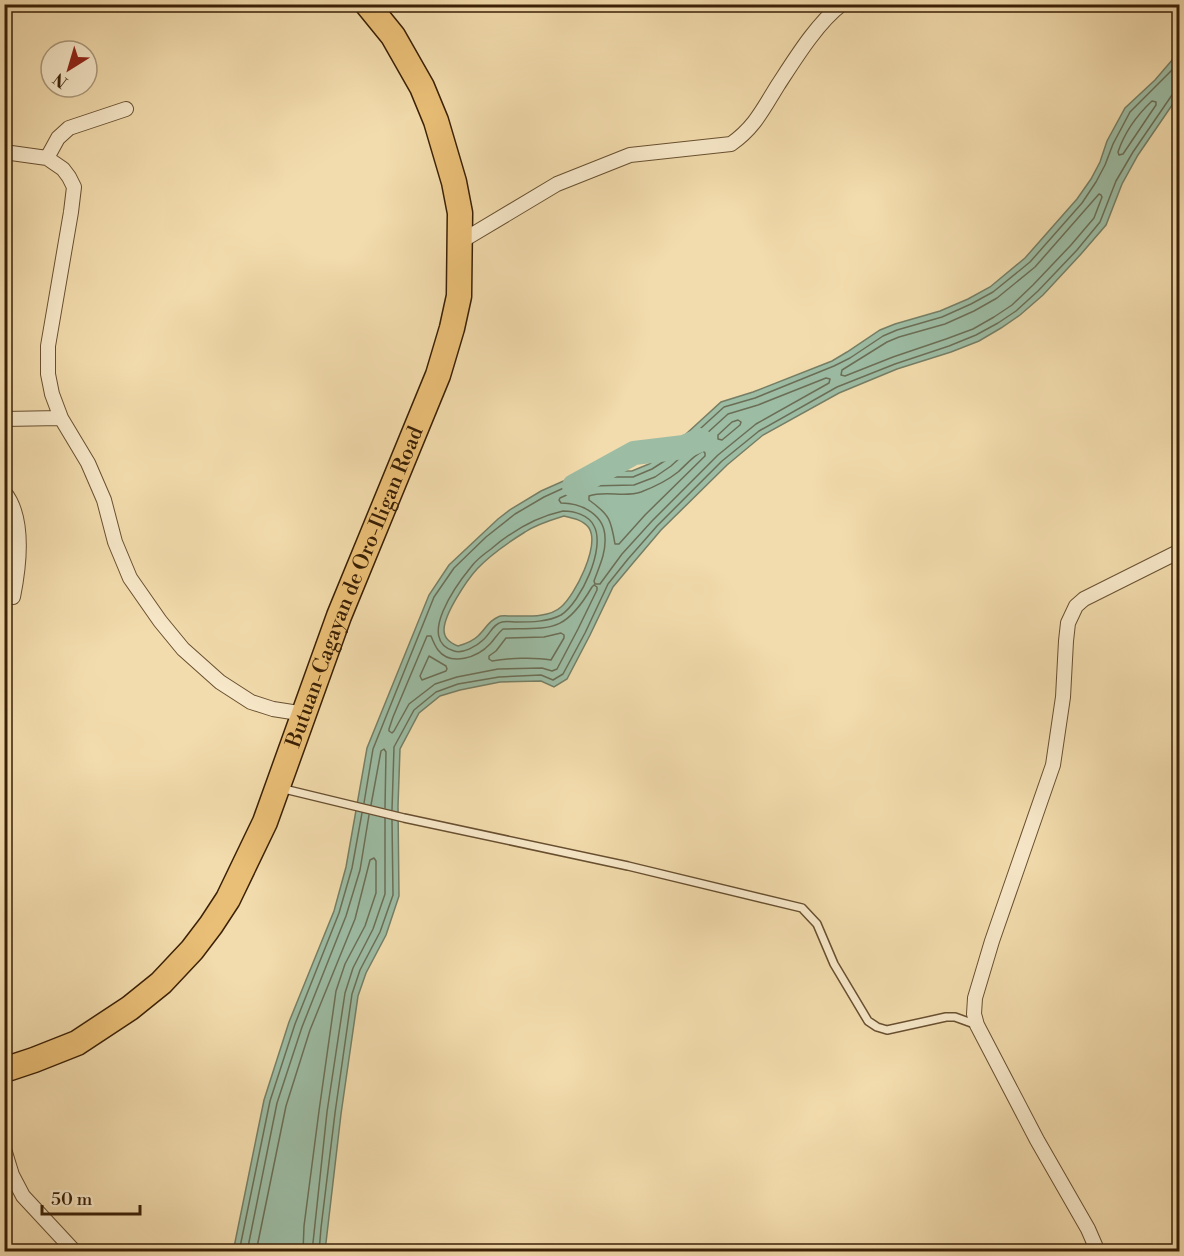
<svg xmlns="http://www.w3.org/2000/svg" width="1184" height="1256" font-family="'Libre Bodoni',serif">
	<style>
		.water { fill: #9cbca4; stroke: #757e65; stroke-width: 1.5; fill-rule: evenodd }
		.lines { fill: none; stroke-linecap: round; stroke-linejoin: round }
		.shore { stroke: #6b6e55; stroke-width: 1.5 }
		.river { stroke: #9cbca4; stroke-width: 24 }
		.lane-casing { stroke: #684f30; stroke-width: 10 }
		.street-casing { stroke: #684f30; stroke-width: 16 }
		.highway-casing { stroke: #3a2006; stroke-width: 27 }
		.lane { stroke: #f7e8c9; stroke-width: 7 }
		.street { stroke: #f7e8c9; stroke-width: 14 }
		.highway { stroke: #e9be76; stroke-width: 24 }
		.labels { text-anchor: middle; stroke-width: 4.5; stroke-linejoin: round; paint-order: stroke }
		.street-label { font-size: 21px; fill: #3a2006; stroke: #f7e8c9 }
	</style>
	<rect width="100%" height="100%" fill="#f2dbac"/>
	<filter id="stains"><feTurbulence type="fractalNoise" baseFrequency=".00333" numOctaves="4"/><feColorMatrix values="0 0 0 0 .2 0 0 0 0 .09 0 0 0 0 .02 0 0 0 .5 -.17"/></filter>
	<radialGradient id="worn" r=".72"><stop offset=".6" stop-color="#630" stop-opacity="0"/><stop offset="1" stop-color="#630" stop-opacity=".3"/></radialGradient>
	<path class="water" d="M1179 52V95L1138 155 1122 184 1106 225 1081 254 1043 295 1020 315 1001 328 979 341 951 352 897 369 839 393 763 435 727 465 661 530 633 563 613 587 590 635 567 679 554 687 541 681 500 682 460 690 440 696 419 713 400 749 398 806 399 896 386 935 366 973 358 996 341 1114 325 1251 233 1252 264 1100 289 1022 334 911 346 867 367 748 429 595 449 565 498 519 511 509 541 491 577 475 595 471H632L649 464 663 455 721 402 753 392 832 361 847 352 880 330 895 324 940 311 968 299 990 287 1025 258 1077 199 1091 179 1100 162 1107 141 1125 108 1155 80ZM564 516C573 518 583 520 589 528 600 546 575 595 561 607 549 618 526 616 511 616 507 616 501 615 498 617 488 621 485 630 478 636 472 642 465 644 458 646 450 643 444 638 444 630 444 614 467 580 477 569 491 554 509 542 525 532 537 524 551 520 564 516Z"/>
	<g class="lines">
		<path class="shore" d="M1152 101 1156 102V105L1123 154 1119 155 1118 152C1125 131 1136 116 1152 101Z
			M1099 194 1101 195 1102 197 1094 218 1071 245 1033 285 1012 305 994 317 973 329 946 339 893 357 845 376 841 375 842 370 887 342 899 337 945 324 974 311 997 298 1035 267Z
			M826 378 830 379 829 383 756 424 718 455 652 521 622 554 600 584H595L594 581C599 567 606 553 605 538 605 515 582 503 561 503L559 500 560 498 582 488 589 486 634 485 655 477 671 466 728 414 758 405Z
			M738 420 741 422 740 425 722 440 718 439V435L732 422Z
			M703 451 705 453V456L645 515 619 544H615C611 520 610 515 589 500V496C606 490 624 498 641 492 654 487 667 481 678 472 686 465 694 455 703 451Z
			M563 511C574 511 589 515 594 526 606 548 581 602 561 615 548 622 531 622 516 622 512 622 507 621 502 622 493 624 490 634 483 640 477 646 463 654 454 651 416 640 457 584 471 567 476 560 484 554 491 549 512 531 536 517 563 511Z
			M594 585 597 587V590L578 629 557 669 552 671 542 668 498 669 457 677 435 684 409 704 394 731 392 733 389 731V729L393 717 427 636H431C433 641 435 646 438 650 451 667 478 657 490 644 495 639 497 634 503 629 552 628 565 633 592 587Z
			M561 633 564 635V638L551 660C535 657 508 658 492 661L489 659V656L496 651 506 638 544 637Z
			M429 656 446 666 447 669 446 671 422 680 420 676Z
			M364 803 373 749 434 597 454 568 486 537 515 514 544 497 579 481 595 477H633L652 469 666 460 724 407 755 398 834 366 850 358 883 336 897 330 942 317 971 304 993 292 1030 262 1082 203 1096 182 1105 165 1113 144 1130 112 1180 62
			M371 805 381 751 384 749 386 752 385 808
			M392 810 394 747 414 710 436 692 458 684 499 677 541 675 553 680 563 674 585 633 608 584 628 559 657 526 722 461 759 431 837 387 895 364 949 346 976 335 998 323 1016 311 1038 291 1077 250 1100 222 1116 181 1133 152 1172 95 1176 93 1180 92
			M239 1252 270 1101 295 1024 339 913 352 868 362 813
			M247 1252 277 1103 302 1027 346 916 360 870 369 815
			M256 1252 286 1106 310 1030 355 919 370 860 374 858 376 861V893L365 926 345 964 336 991 319 1111 304 1226 303 1252
			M312 1252 327 1112 345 993 353 968 373 929 385 894V818
			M319 1252 321 1228 335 1113 352 994 360 970 380 932 393 895 392 820"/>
		<path class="river" d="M574 486 634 453 684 447 700 440"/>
		<defs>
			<path id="lane" d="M280 788 404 818 628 866 802 908 817 924 834 964 868 1021 877 1027 887 1030 946 1017H955L977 1025"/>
			<path id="street" d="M4 152 47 158 63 169 69 177 74 187 71 212 48 346V374L52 394 61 418 88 463 104 500 115 542 130 578 160 621 183 649 220 682 251 702 273 709 305 714
				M47 158 58 138 69 128 126 109
				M460 242 557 184 630 155 731 144C755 127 763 109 778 85 795 59 817 23 842 4
				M4 419 61 418
				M4 492C25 517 19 567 13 597
				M4 1149 12 1175 23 1196 75 1252
				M1098 1252 1088 1229 1037 1140 977 1025 974 1014 975 998 992 941 1053 765 1063 697 1066 641 1068 623 1076 606 1084 599 1180 551"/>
			<g id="highway">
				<path id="s1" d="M4 1070 34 1060 77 1043 130 1008 161 983 192 950 211 925 228 899 265 822 339 616 438 375 452 328 459 296 460 213 454 182 436 121 422 87 393 36 367 4"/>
			</g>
		</defs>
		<use href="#lane" class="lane-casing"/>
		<use href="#street" class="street-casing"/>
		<use href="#highway" class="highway-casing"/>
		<use href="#lane" class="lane"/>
		<use href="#street" class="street"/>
		<use href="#highway" class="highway"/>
	</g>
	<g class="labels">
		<g class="street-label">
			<text dy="7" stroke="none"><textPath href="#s1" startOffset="626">Butuan-Cagayan de Oro-Iligan Road</textPath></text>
		</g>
	</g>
	<rect width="1184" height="1256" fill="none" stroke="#f2dbac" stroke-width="24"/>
	<rect x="6" y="6" width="1172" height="1244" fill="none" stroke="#3a2006" stroke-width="3"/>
	<rect x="12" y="12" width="1160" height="1232" fill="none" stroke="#3a2006" stroke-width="1.5"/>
	<g transform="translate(69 69) rotate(217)"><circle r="28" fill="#f7e8c9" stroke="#ab987b" stroke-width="1.5"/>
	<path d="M0-4.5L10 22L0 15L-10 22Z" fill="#8f2418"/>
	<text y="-9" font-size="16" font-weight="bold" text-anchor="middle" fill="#3a2006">N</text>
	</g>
	<path d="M42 1205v9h98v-9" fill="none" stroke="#3a2006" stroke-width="3"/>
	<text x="51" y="1205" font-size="18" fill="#3a2006" stroke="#f7e8c9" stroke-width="4.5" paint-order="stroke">50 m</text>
	<rect width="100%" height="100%" filter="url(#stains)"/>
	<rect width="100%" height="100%" fill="url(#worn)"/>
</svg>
